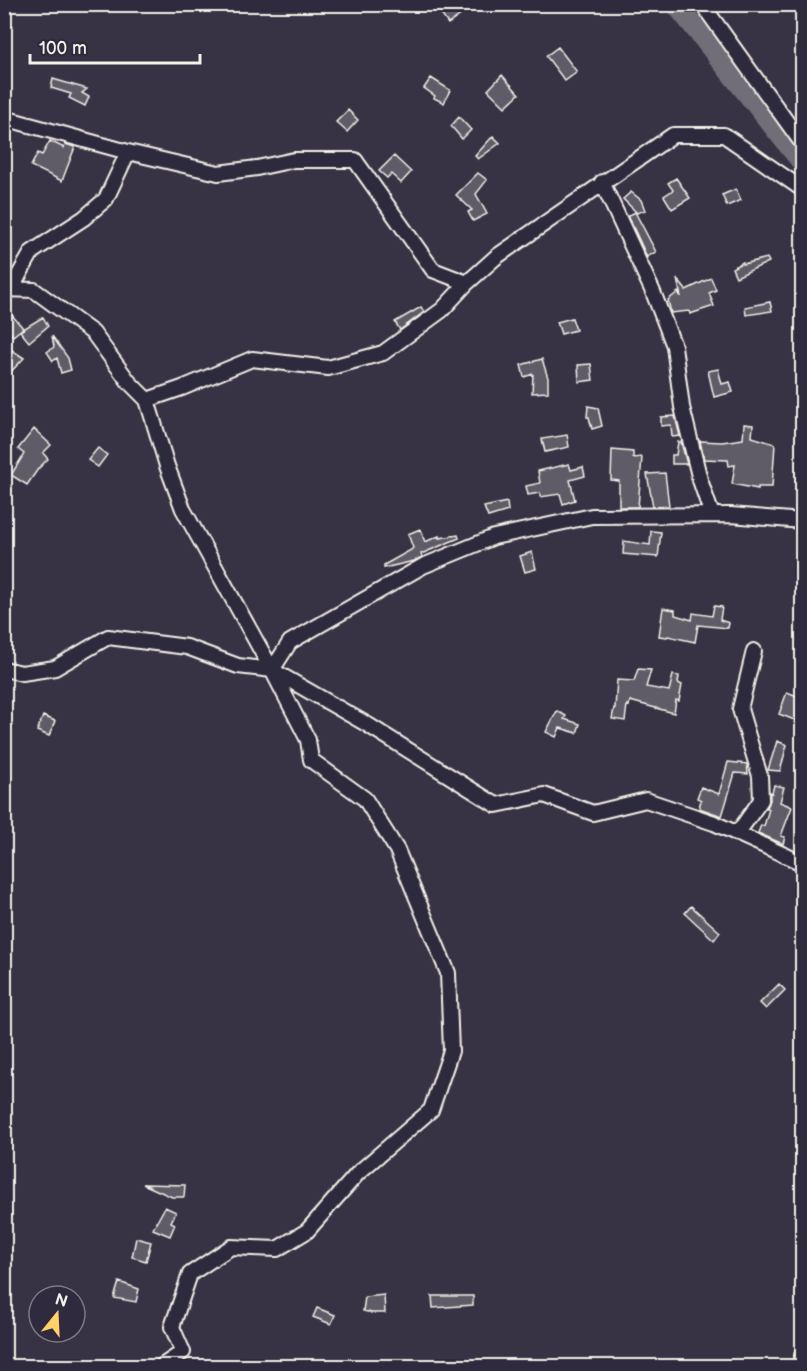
<svg xmlns="http://www.w3.org/2000/svg" width="807" height="1371" font-family="'Balsamiq Sans',sans-serif">
	<style>
		.lines { fill: none; stroke-linecap: round; stroke-linejoin: round }
		.river { stroke: #726e77; stroke-width: 21 }
		.building { fill: #5f5c67; stroke: #f4f1e8; stroke-width: 1.5 }
		.minor-casing { stroke: #f4f1e8; stroke-width: 18 }
		.minor { stroke: #2f2a3d; stroke-width: 14 }
	</style>
	<rect width="100%" height="100%" fill="#373244"/>
	<filter id="ink" filterUnits="userSpaceOnUse"><feTurbulence type="fractalNoise" baseFrequency=".0167" numOctaves="2"/><feDisplacementMap in="SourceGraphic" scale="12" xChannelSelector="R" yChannelSelector="G"/><feConvolveMatrix kernelMatrix="1 2 1 2 8 2 1 2 1" color-interpolation-filters="sRGB"/></filter>
	<g filter="url(#ink)">
		<g class="lines">
			<path class="river" d="M676 4 802 162"/>
		</g>
		<path class="building" d="M441 4H455L462 14 448 24 441 14 447 10Z
			M558 47 577 72 565 81 546 56Z
			M502 75 519 94 505 107 488 90Z
			M431 78 450 90 444 103 434 98 435 96 424 88Z
			M53 79 87 89 82 93 89 97 85 106 69 98 71 94 51 88Z
			M348 110 358 120 347 132 336 122Z
			M459 117 471 130 462 139 451 126Z
			M493 136 500 143 478 159 475 156Z
			M50 141 64 148 65 144 75 147 62 181 31 166 38 153 42 155Z
			M394 156 411 172 401 183 391 174 387 178 379 171Z
			M478 173 487 180 476 194 487 214 473 221 468 212 472 210 456 195Z
			M676 178 690 198 672 209 664 196 673 190 668 183Z
			M736 189 741 200 727 206 722 195Z
			M631 192 641 200 645 210 637 213 623 199Z
			M635 212 656 252 647 257 628 216Z
			M767 258 769 262 736 277 732 268 743 262V264Z
			M711 278 716 290 709 293 714 306 690 314 689 311 671 313 668 300 678 292 681 297 677 279 686 290Z
			M770 302 772 311 746 315 745 307Z
			M4 306 23 328 13 336 4 325Z
			M421 307 424 312 400 330 395 322Z
			M43 317 48 326 29 342 20 331Z
			M572 318 576 330 561 334 557 322Z
			M52 336 68 358 71 370 61 373 57 358 53 361 47 352 54 347Z
			M4 345 24 358 4 379Z
			M542 359 548 378V392L532 393 533 374 524 377 521 365Z
			M591 364 593 380 579 382 578 365Z
			M718 369 722 384 730 382 733 392 714 397 708 371Z
			M588 406 598 408 602 426 592 429 589 417H587Z
			M675 416 680 436 672 437 671 425 661 426V417Z
			M744 424 753 425 752 437 775 444 772 487H758V489L732 484 735 465 729 466 728 460 704 459 700 441 722 442 743 439Z
			M34 429 51 445 43 453 48 459 38 469 27 485 11 475 24 454 18 449Z
			M567 435 569 447 545 452 542 439Z
			M678 442H681L687 464H672V455H676Z
			M98 448 107 455 98 467 88 460Z
			M612 450 633 452V458L642 457 638 507H619V481L611 480Z
			M569 464 571 470 583 467 585 476 570 480 575 500 563 504 560 494 540 497V493L528 495 526 486 540 483 538 471Z
			M665 473 669 506 653 507 647 474Z
			M507 502 508 511 488 517 484 507Z
			M420 529 425 542 439 536V538L458 535 459 538 421 554 422 557 414 561 384 568V565L411 550 413 548 408 534Z
			M651 531 661 532 658 557 623 554 624 541 650 545Z
			M532 552 536 569 525 572 520 556Z
			M714 606 722 607 720 620 729 623 728 628 698 625 695 642 668 636 667 637 659 636 663 608 675 610V615L692 620 693 613 712 616Z
			M638 669 651 670 646 687 669 691 673 675 679 676 678 683 682 685 679 701 676 700 674 713 630 701 629 706 627 705 625 721 612 719 614 708H615L617 680 634 681Z
			M787 692 802 698V723L779 714Z
			M557 711 566 716 564 719 580 724 577 733 560 728 556 737 546 732Z
			M43 716 55 721 49 736 37 731Z
			M777 741 787 745 780 771 768 770Z
			M728 762 747 764 748 774 735 773 722 816 699 808 701 800 697 798 701 787 719 794Z
			M774 785 784 787 780 802 792 807 781 836 785 837 783 844 758 833 761 825 764 826 769 809 767 808 770 800V792L772 793Z
			M691 906 720 932 714 940 685 913Z
			M779 984 785 990 766 1009 760 1003Z
			M143 1184 185 1185 184 1197H172Z
			M165 1207 176 1212 171 1222 175 1224 170 1236 153 1229Z
			M136 1238 151 1242 146 1261 132 1257Z
			M119 1282 139 1289 136 1302 114 1298Z
			M384 1295 385 1313H372L363 1311 365 1297Z
			M432 1296H473V1305L433 1308Z
			M317 1308 335 1315 331 1324 313 1317Z"/>
		<g class="lines">
			<defs>
				<path id="minor" d="M702 4 802 143
					M4 118 128 152 218 173 257 168 294 160H355L433 270 467 283
					M602 182 653 292 674 346 682 407 700 480 712 515
					M4 289 34 290 93 333 129 382 147 400 167 466 183 509 272 670 308 740 311 760 365 799 397 850 448 973 451 1051 431 1110 358 1173 307 1231 277 1249 231 1247 190 1274 172 1327 183 1352 162 1366
					M11 289 32 252 84 218 106 199 128 152
					M147 400 182 388 252 359 328 368 383 353 442 310 467 283 496 257 673 135H724L802 189
					M4 669 22 673 55 668 108 637 187 647 238 666 272 670 368 725 496 805 544 795 593 813 646 800 714 823 802 863
					M272 670 290 642 423 566 494 537 592 516 731 515 802 521
					M737 834 761 800 760 776 740 709 754 651
					M801 1366 802 1356"/>
			</defs>
			<use href="#minor" class="minor-casing"/>
			<use href="#minor" class="minor"/>
		</g>
	</g>
	<rect width="807" height="1371" fill="none" stroke="#2f2a3d" stroke-width="24"/>
	<rect x="12" y="12" width="783" height="1347" fill="none" stroke="#f4f1e8" stroke-width="2" filter="url(#ink)"/>
	<g transform="translate(57 1314) rotate(18)"><circle r="28" fill="#2f2a3d" stroke="#7e7a81" stroke-width="1.5"/>
	<path d="M0-4.5L10 22L0 15L-10 22Z" fill="#ffd166"/>
	<text y="-9" font-size="16" font-weight="bold" text-anchor="middle" fill="#f4f1e8">N</text>
	</g>
	<path d="M30 54v9h170v-9" fill="none" stroke="#f4f1e8" stroke-width="3"/>
	<text x="39" y="54" font-size="18" fill="#f4f1e8" stroke="#2f2a3d" stroke-width="4.5" paint-order="stroke">100 m</text>
</svg>
